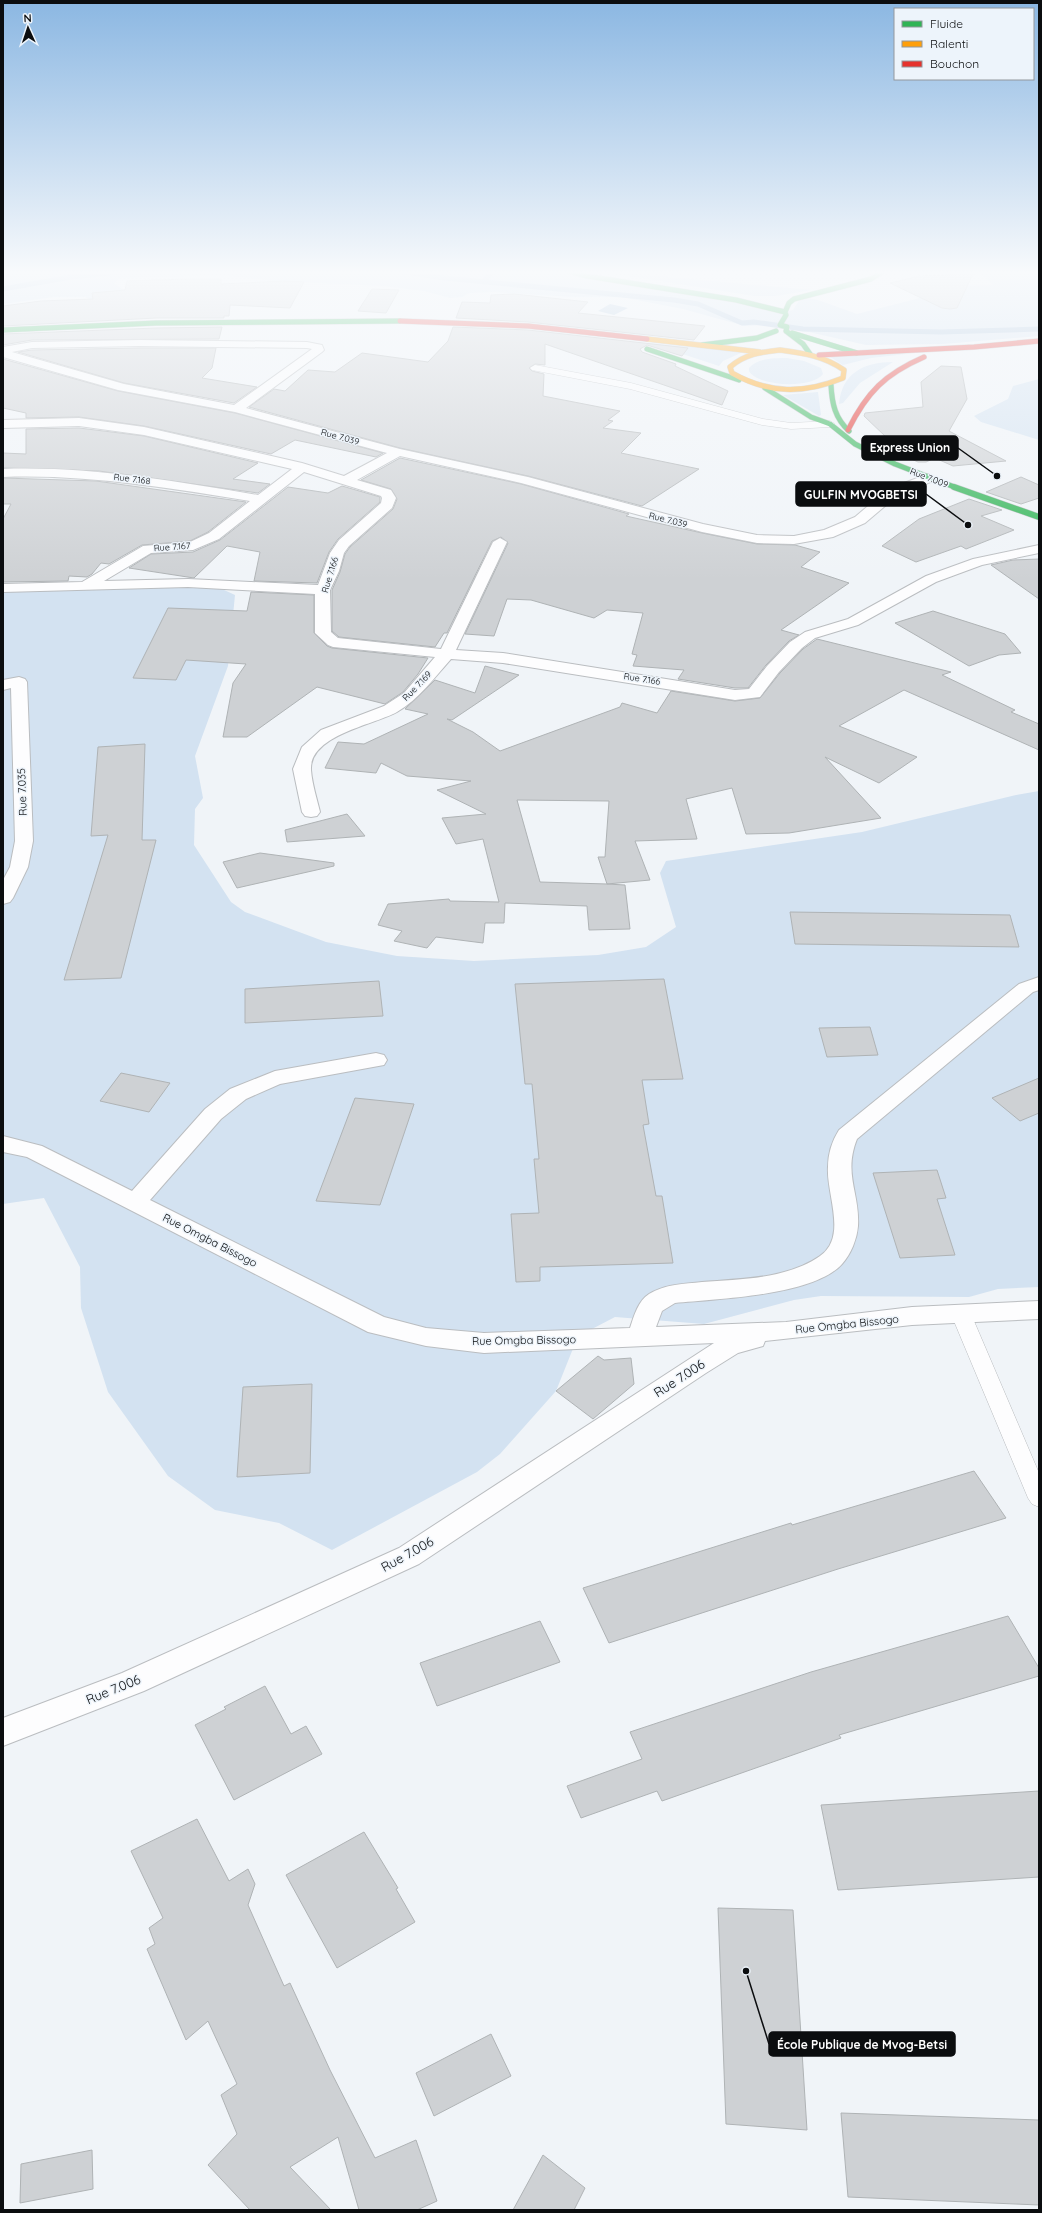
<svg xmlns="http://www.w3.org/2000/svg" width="1042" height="2213" font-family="Quicksand,sans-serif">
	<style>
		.green { fill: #d3e2f1 }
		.water { fill: #a0bcd8 }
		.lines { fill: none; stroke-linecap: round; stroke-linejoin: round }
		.stream { stroke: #a0bcd8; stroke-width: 5 }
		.building { fill: #ced1d4; stroke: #afb3b5; fill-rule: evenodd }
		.lane-casing { stroke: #babdc0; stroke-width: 1 }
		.street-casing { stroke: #babdc0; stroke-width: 2 }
		.fast-far1-casing { stroke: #babdc0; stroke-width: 6 }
		.fast-casing { stroke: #babdc0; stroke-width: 7 }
		.slow-casing { stroke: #babdc0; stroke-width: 6 }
		.jam-casing { stroke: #babdc0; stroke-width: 6 }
		.lane { fill: #fdfdfe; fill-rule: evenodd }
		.street { fill: #fdfdfe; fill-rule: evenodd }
		.fast-far1 { stroke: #30b455; stroke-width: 5 }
		.fast { stroke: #30b455; stroke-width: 6 }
		.slow { stroke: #ff9f0a; stroke-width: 5 }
		.jam { stroke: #e5322d; stroke-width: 5 }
		.labels { text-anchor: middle; stroke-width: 3; stroke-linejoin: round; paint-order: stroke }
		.far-street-label { font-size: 9px; fill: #0b0d0f; stroke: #edf4fb }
		.street-label { font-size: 11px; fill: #0b0d0f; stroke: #edf4fb }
		.near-street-label { font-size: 13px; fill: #0b0d0f; stroke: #edf4fb }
		.leader { fill: none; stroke: #0b0d0f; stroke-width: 1.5 }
		.callout-dot { fill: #0b0d0f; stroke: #edf4fb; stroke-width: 1.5 }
		.callout { fill: #0b0d0f; stroke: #0b0d0f; stroke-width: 1.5 }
		.callout-label { font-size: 12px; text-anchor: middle; font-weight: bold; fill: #fff }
	</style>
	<rect width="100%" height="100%" fill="#f0f4f8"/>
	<path class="green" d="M3 270H564L785 312 793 310 799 301 807 298 818 300 857 314 928 296 957 286 993 285 981 272 1039 270V336L943 344 866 345 787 327 764 325 745 326 683 309 622 297H573L493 292 469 293 462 297 450 298 424 291 383 286 275 281 223 275 121 278 114 283 130 295 91 300 85 297H54L3 304Z
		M592 270 812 290 776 296H754Z
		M649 343 743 352 723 361 719 366Z
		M906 354 871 358 843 365 827 355Z
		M787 358 804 361 821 368 823 374C812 389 758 387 749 371V368C758 358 775 358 787 358Z
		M893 362 860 383 843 403 839 404C842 373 864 362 893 362Z
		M1039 379V440L981 422 974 416 1008 399 1013 386Z
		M818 392 821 415 819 416 783 395Z
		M176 586 222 589 235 595 228 666 195 756 203 798 195 809 194 845 231 902 245 912 326 942 397 956 474 961 598 955 646 947 676 927 660 873 666 861 862 832 1016 795 1039 791V1287L998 1289 969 1297 821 1296 794 1300 704 1324 615 1317 592 1329 574 1346 556 1391 500 1454 477 1472 332 1550 279 1523 215 1510 168 1476 108 1392 81 1308 80 1267 44 1198 3 1204V589H124Z"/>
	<path class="water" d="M610 304 628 308 614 315 598 311Z"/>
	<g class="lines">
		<path class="stream" d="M393 270 444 278 674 300 698 304 742 323 754 322 803 329 941 332 1039 329
			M483 282 494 270
			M3 289 71 277 139 270"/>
	</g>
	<path class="building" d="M973 274 957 308 950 309 942 308 890 283 920 276Z
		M187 279H221V284L285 281 304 282 290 308 230 305 229 316H224V318H156L3 326V306L41 301 93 299 92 293 125 290 127 281Z
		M372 289 399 290 386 313 358 311Z
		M514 294 588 302 578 313 705 326 694 340 528 322 456 318 462 302 490 303 491 295Z
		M222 327 219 339 32 340 3 345V334L156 328Z
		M453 327 528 330 688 348 682 356 647 345 640 349 642 352 676 364 675 366 728 391 722 405 545 344V365L535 364 529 368 532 371 544 374 543 396 620 411 608 420 613 421 603 428 641 433 621 453 699 469 642 506 528 476 400 448 249 407 274 389 285 391 308 370 335 372 362 353 428 362 448 341Z
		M140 348H216L212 368 202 378 257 387 234 403 124 383 18 352 32 350Z
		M3 359 118 391 235 413 383 453 376 457 295 440 271 454 144 426 79 417 26 418V413L3 408Z
		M941 366 961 367 967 399 949 431 1006 461 953 466 935 458 926 462H918L867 440 886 437 864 416 865 413 923 407 921 382Z
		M79 428 144 436 258 463 233 479 270 484 258 493 99 471 3 468V453L26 454V429Z
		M400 458 521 484 629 514 626 516 702 533 757 544 795 545 820 552 801 567 849 583 781 630 799 635 789 641 766 665 748 688H735L678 679 684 670 633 666 637 655 632 654 643 613 607 610 594 618 531 600 507 599 494 636 465 634 508 543 501 537 492 541 447 633H444L435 647 339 637 332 631V590L340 572 345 554 350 547 393 509 397 499 391 489 361 480Z
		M1021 477 1039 485V498L1021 504 986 492Z
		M3 478 96 481 246 502 208 532 190 541 142 545 109 564 101 563 92 574 87 577 69 576 68 581 3 582V519L11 504H3Z
		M342 486 380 497V502L338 539 329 552 317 583 254 581 260 552 227 546 194 578 129 568 151 554 193 552 220 540 288 487 328 493Z
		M969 499 1002 510 981 516 1014 530 966 549 961 546 916 562 882 546 919 519Z
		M1039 559V599L991 565 1013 560Z
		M251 592 314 595V633L327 646 332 648 428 658 418 674 403 692 385 704 317 687 247 737H223L233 683 246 664 186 660 176 680 133 678 168 608 247 611Z
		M933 611 1005 634 1021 653 999 655 969 666 895 623Z
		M817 639 951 672 942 675 1015 710 1011 712 1039 724V750L904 690 839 726 917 757 879 783 825 757 881 818 789 833 746 834 732 788 686 799 697 839 635 841 650 880 607 884 625 885 630 929 589 930 587 906 505 903 504 923H485L483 943 436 937 427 948 394 941 402 931 378 925 388 904 449 899 450 901 499 902 483 839 456 844 442 818 486 814 437 790 471 781 407 776 381 763 376 773 325 768 338 742 364 744 428 714 405 709 435 680 475 693 485 666 519 675 452 720 447 719 473 732 500 751 620 707 622 703 657 713 671 691 735 701 760 698 780 673 803 649ZM517 800 609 801 605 857H598L607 884 540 882Z
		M145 744 142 840H156L121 978 64 980 108 835 91 836 98 747Z
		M347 814 365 836 287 842 285 830Z
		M260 853 334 863V866L237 888 223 862Z
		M790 912 1010 915 1019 947 795 944Z
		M664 979 683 1079 642 1080 649 1124 643 1125 656 1196H662L673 1263 540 1267V1281L516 1282 511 1214 539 1213 534 1159H539L532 1084H525L515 984Z
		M379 981 383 1016 245 1023V989Z
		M870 1027 878 1055 827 1057 819 1028Z
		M121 1073 170 1083 149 1112 100 1101Z
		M1039 1078V1113L1020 1121 992 1098Z
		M355 1098 414 1104 380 1205 316 1201Z
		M937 1170 946 1198 937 1199 955 1255 900 1258 873 1173Z
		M598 1356 604 1360 631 1358 634 1384 593 1419 556 1391Z
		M312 1384 310 1473 237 1477 243 1387Z
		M974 1471 1006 1518 838 1569 609 1643 583 1588 791 1523 792 1525Z
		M1008 1616 1039 1668V1676L839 1735 841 1738 662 1801 657 1791 581 1818 567 1786 642 1759 630 1732 811 1672Z
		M540 1621 560 1662 437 1706 420 1663Z
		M265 1686 291 1734 306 1726 322 1754 234 1800 195 1725 226 1709 224 1707Z
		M1039 1791V1877L838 1890 821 1805Z
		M197 1819 229 1881 248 1869 255 1884 248 1905 284 1986 290 1983 330 2070 375 2158 416 2140 437 2201 417 2210H359L338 2137 290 2167 331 2210H250L208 2165 237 2134 221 2095 237 2084 208 2021 186 2040 147 1949 155 1944 149 1928 163 1918 131 1851Z
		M364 1832 398 1888 396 1889 415 1922 337 1968 286 1875Z
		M718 1908 793 1910 807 2130 726 2124Z
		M491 2034 511 2076 434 2116 416 2073Z
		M841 2113 1039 2120V2205L848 2197Z
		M92 2150 93 2189 20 2203 21 2164Z
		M543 2155 585 2188 574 2210H513Z"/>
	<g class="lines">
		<defs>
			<path id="lane" d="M535 365 631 383 763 419 791 423 830 421 835 424 830 427 791 429 762 425 630 389 532 370 530 368Z
				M961 1307 968 1309 971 1314 1039 1473V1507L1032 1504 1028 1498 951 1314 954 1309Z"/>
			<path id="street" d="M140 340 307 342 322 345 324 350 322 352 246 408 400 449 528 477 703 524 757 535 794 536 824 530 855 517 888 489 928 474 935 478 933 481 898 495 865 523 833 537 794 544 757 543 702 532 521 483 400 456 357 480 391 490 396 498 392 508 349 546 344 553 339 571 330 590 331 632 338 638 441 649 493 542 500 538 507 542 456 650 503 653 735 690 749 689 767 666 790 642 805 632 848 619 926 576 973 559 1039 545V553L982 565 936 582 858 625 815 638 802 648 779 672 760 697 735 700 503 663 451 659C434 678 419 699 397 712 374 725 309 735 311 770 312 784 317 799 320 812L317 816 311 817 305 816 302 812 293 769 302 747 321 730 384 706 404 693 435 657 333 647 328 645 315 633V594L188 587 3 592V584L82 582 143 546 190 542 209 533 250 501C168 488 86 474 3 477V469C89 466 173 481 258 495L292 469 144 435 79 426 3 428V420L79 418 144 427 302 463 344 476 387 453 235 412 118 390 3 357V347L32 342ZM140 346 307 348 312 349 234 405 124 384 12 352 32 348ZM304 472 381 496 382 498 381 503 339 540 330 553 318 585 188 579 104 581 151 553 193 550 219 539Z
				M19 677 25 679 27 682 33 841 28 867 13 898 10 902 3 904V880L10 867 15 841 11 688 3 690V680Z
				M1039 977V990L1033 992 857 1139C843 1174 860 1193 858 1226 857 1239 851 1254 842 1264 813 1296 716 1299 675 1303L662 1311 656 1327 786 1322 912 1307 1039 1301V1319L912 1325 765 1341 763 1346 738 1353 706 1373 419 1564 144 1691 3 1746V1718L122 1673 399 1548 714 1343 484 1353 426 1346 368 1332 27 1157 3 1152V1136L42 1146 132 1191 205 1109 230 1089 275 1071 376 1053 384 1055 387 1060 384 1065 280 1084 246 1099 221 1119 150 1200 384 1317 426 1328 484 1333 630 1328C634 1316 638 1301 649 1294 665 1284 684 1284 702 1282 741 1279 787 1279 820 1256 848 1237 826 1194 828 1167 828 1154 832 1141 839 1130L1019 984Z"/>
			<path id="fast-far1" d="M564 270 587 276 736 300 785 312 786 315 780 325 787 327 786 331 803 344 810 354
				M907 270H969
				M785 312 789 303 794 299 871 279 885 270
				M3 330 156 323 400 321
				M792 333 857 353
				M702 345 757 338 776 331
				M647 349 739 380
				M831 385C832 404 835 418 849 431
				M765 388 811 417 830 424 855 444 895 464 957 488"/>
			<path id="fast" d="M954 487 1039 517"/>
			<path id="slow" d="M647 339 760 352
				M780 350C803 353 824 356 844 370L843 378C804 394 769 394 732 373L730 367C745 354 761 352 780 350Z"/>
			<path id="jam" d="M400 321 528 326 647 339
				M819 355 974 347 1039 341
				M848 430C867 392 885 374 924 357"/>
		</defs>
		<use href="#lane" class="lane-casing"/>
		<use href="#street" class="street-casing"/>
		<use href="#fast-far1" class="fast-far1-casing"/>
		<use href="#fast" class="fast-casing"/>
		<use href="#slow" class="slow-casing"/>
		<use href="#jam" class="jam-casing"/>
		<use href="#lane" class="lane"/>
		<use href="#street" class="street"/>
		<use href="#fast-far1" class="fast-far1"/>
		<use href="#fast" class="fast"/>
		<use href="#slow" class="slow"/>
		<use href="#jam" class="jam"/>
	</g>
	<linearGradient id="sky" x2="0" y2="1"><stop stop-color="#8bb7e2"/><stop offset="0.47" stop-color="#f8fafc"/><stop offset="1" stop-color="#f8fafc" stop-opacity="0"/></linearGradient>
	<rect width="1042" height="580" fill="url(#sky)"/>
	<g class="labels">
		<g class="far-street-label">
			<text transform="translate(340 437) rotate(15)" y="3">Rue 7.039</text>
			<text transform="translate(929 478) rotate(21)" y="3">Rue 7.009</text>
			<text transform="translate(132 479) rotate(7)" y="3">Rue 7.168</text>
			<text transform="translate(668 520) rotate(14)" y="3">Rue 7.039</text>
			<text transform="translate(172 547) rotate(-4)" y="3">Rue 7.167</text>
			<text transform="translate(330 575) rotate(-73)" y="3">Rue 7.166</text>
			<text transform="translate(642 679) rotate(9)" y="3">Rue 7.166</text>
			<text transform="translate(417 686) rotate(-46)" y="3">Rue 7.169</text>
		</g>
		<g class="street-label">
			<text transform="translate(22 792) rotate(-92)" y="4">Rue 7.035</text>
			<text transform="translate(210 1240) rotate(27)" y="4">Rue Omgba Bissogo</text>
			<text transform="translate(847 1324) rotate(-6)" y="4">Rue Omgba Bissogo</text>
			<text transform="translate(524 1340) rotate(-1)" y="4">Rue Omgba Bissogo</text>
		</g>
		<g class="near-street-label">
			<text transform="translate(679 1378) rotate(-33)" y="5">Rue 7.006</text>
			<text transform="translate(407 1554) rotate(-29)" y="5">Rue 7.006</text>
			<text transform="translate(113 1689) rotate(-22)" y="5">Rue 7.006</text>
		</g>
	</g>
	<path class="leader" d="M997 476L958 448M968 525L926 494M746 1971L769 2044"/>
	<g class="callout-dot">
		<circle cx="997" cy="476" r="4"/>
		<circle cx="968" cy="525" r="4"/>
		<circle cx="746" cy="1971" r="4"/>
	</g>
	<g class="callout">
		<rect x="862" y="436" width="96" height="24" rx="4"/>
		<rect x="796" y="482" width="130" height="24" rx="4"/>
		<rect x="769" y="2032" width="186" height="24" rx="4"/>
	</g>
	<g class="callout-label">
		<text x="910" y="452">Express Union</text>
		<text x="861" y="499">GULFIN MVOGBETSI</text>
		<text x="862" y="2049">École Publique de Mvog-Betsi</text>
	</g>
	<rect width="1042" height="2213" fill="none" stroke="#0b0d0f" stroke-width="8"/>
	<rect x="894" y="8" width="140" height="72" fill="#edf4fb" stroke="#93989d"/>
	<rect x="902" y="21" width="20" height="6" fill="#30b455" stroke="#93989d"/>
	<text x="930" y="28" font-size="12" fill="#0b0d0f">Fluide</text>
	<rect x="902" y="41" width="20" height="6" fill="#ff9f0a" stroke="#93989d"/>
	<text x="930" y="48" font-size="12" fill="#0b0d0f">Ralenti</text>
	<rect x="902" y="61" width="20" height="6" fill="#e5322d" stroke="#93989d"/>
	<text x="930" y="68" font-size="12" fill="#0b0d0f">Bouchon</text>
	<g transform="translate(28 28) rotate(357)" stroke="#edf4fb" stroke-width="3" paint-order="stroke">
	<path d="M0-3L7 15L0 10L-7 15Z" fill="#0b0d0f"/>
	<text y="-6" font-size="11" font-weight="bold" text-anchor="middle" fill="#0b0d0f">N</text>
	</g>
</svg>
